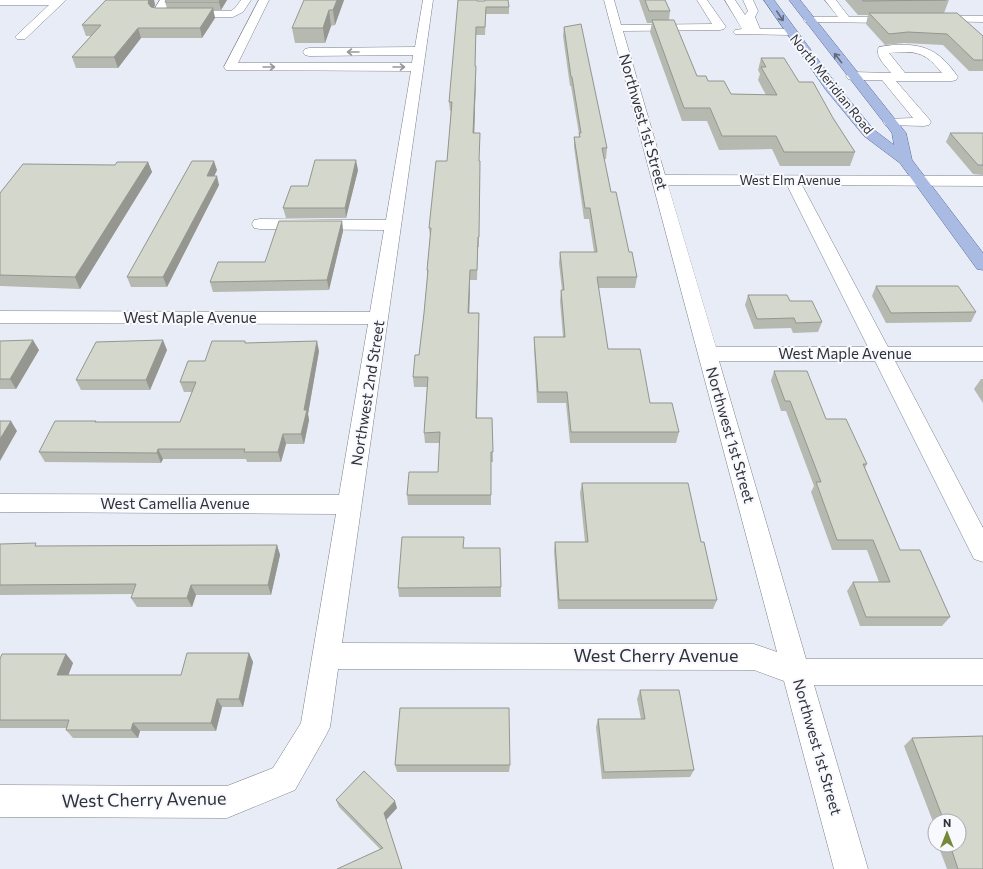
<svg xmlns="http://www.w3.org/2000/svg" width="983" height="869" font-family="Commissioner,sans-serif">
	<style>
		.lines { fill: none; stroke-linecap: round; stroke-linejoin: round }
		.minor-casing { stroke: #7c808a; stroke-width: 1 }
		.major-casing { stroke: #596d9a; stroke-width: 1 }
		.minor { fill: #fff; fill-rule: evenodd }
		.major { fill: #a9bbe3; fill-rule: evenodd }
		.wall { fill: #b5b9af }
		.shaded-wall { fill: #94968f }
		.building { fill: #d3d7cc; stroke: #94968f }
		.oneway { stroke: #61697c }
		.oneway2 { stroke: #98989b }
		.labels { text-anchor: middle; stroke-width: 4; stroke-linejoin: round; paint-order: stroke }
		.far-street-label { font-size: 13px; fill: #313237; stroke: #f7f9fe }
		.street-label { font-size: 15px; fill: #313237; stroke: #f7f9fe }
		.near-street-label { font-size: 18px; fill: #313237; stroke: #f7f9fe }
	</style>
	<rect width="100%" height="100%" fill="#e7ecf7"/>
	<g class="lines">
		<defs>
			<path id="minor" d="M0 0H66L25 39H17L15 37 17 35 49 5H0Z
				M160 0H170L165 11H231L235 8 241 0H251L243 12 233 17H159L155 16 152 13Z
				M259 0H269L238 63H412L413 55 309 56 305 55 303 52 305 49 309 48 415 47 423 0H433L342 643 754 644 777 652 604 0H614L621 25 712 24 697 0H707L726 27 724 29 720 30 623 31 665 175 983 176V186L802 185 888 347H983V361H895L983 528V562L974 559 875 361H719L806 659H983V685H814L868 869H834L784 681 754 670 338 669 330 727 325 737 295 790 227 818 0 817V785L227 786 273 768 301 723 336 514 0 512V494L339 495 368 324 0 323V311L370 312 384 230 260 229 254 228 252 224 254 220 260 219 386 220 411 71 226 70 224 67ZM668 185H787L868 347H716Z
				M725 0H735L745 15 748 11 743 0H753L758 11 755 17 760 29H791L795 30 797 32 795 34 791 35 735 34 733 32 735 30 742 29Z
				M825 0H836L849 17H896L902 20 896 23 805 22 803 20 805 18 809 17H838Z
				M934 16H983V22L930 21 928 19Z
				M893 45C925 43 940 51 958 77L956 80 952 81H896L929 119 931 122 929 125 924 126 885 125 883 122 885 119 913 118 882 80H852L848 79 846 76 848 73 852 72 891 73C886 66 874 56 879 47ZM906 52C924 52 931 60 942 73H905L889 53Z"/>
			<path id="major" d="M764 0H774L836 84 874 130 894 145 892 133 789 0H800L906 133 912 160 983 253V270L977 269 900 163 864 136 826 90Z"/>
		</defs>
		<use href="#minor" class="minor-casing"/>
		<use href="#major" class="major-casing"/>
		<use href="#minor" class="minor"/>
		<use href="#major" class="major"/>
	</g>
	<path class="wall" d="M106 0H154L155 5 154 8H167L165 2 227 0 221 10H213L215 18 202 38H141L118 68H76L72 57 91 36H86L82 25Z
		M344 0 335 25 331 26 325 43H295L292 28Z
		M639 0H665L670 11 669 20 697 76 708 81 731 94 766 95 758 80 760 74 758 70 761 58 799 82 833 118 855 152 850 166H780L772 149 719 150 707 121H682L650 32 652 23H647Z
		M845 0H949L944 13 983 36V71H969L943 45 904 43 885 45 866 24 868 15H858Z
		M477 1 509 7V14H486L485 35H476L475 66 476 74 474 133 479 161V247H478L477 280H470L469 313H479L477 418H492L493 462H491V505H408L407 495 438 472 440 443H425L424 433 427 387H414L413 377 419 355 424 313 427 280V270L430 236 429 228 447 161 451 111H450L449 102Z
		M564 27 607 148 606 159H604L611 192 629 252 637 277 635 288H598L608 349 650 403 679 432 676 443H570L566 403H537L534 348V337H563L560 301 561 290H562L559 263 560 252H594L589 219H584L574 147V137H579V134L571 86H570L563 36Z
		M950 133H983V175L973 174 946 142Z
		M148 162 152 172 80 289 0 286V193L115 165Z
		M217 170 214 176 219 185 167 287H131L127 277Z
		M358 170 346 218H286L283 208 308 186Z
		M342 221 343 231 329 290 213 292 210 282 265 262Z
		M876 286 976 312 971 322 886 323 872 296Z
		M748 295 790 301 822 322 818 332 793 333 791 328 754 329 745 305Z
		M0 341 39 350 16 389H0Z
		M246 343 319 351 308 414 309 420 304 444H286L281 462H247L246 459H163L161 463 45 462 39 452 96 421 97 422H180L192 392H184L180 382 205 361Z
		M167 350 150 390H81L76 380Z
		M774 371 826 419 867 464 865 468 900 550 950 617 942 626H860L847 591 853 582H879L867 550H832L811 492 814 486 786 411H781L771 381Z
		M981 379H983V403L974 389Z
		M582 483 701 542 717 600 713 609H558L554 551 555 542H585L580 493Z
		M0 544 38 546 277 545 280 555 271 595H196L192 607H137L131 598 133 594 0 595Z
		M501 587V597H399L398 588Z
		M249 653 253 662 243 707H222L216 731H140L138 738H73L66 730V728H0V659L66 654 73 663 68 675H181Z
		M640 690 694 770 690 777 602 779 596 727 598 719H641L637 699Z
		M983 736V869H947L938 845H959V821H935V827L904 746 912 738Z
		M395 765H510L509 772H397Z
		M336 800 397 808 386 820 402 869 380 849 339 807Z"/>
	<path class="shaded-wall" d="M149 0H154L155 5 151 13 148 3Z
		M220 0H227L221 10 219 2Z
		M337 0H344L335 25 333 10Z
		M213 8 215 18 202 38 200 28Z
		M329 10 331 26 325 43 323 28Z
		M138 28 141 38 118 68 114 57Z
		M476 66V74L474 142 473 133Z
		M356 160 358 170 346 218 345 208Z
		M214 161 217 170 210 185 207 176Z
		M148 162 152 172 80 289 75 277Z
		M217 176 219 185 167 287 163 277Z
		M342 221 343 231 329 290 327 280Z
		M470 270V280L469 323 468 313Z
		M479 313V323L476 428V418Z
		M33 340 39 350 16 389 10 379Z
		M163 340 167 350 150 390 146 380Z
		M317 341 319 351 308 414 309 420 304 444 301 434 304 410Z
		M11 421 17 431 0 461V439Z
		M283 434 286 444 281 462 278 452Z
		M158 449 163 459 161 463 157 453Z
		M277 545 280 555 271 595 268 585Z
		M191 585 196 595 192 607 187 598Z
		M249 653 253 662 243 707 239 699Z
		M66 654 73 663 65 684 57 675Z
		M217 699 222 707 216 731 211 723Z
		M133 723 140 731 138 738 131 730Z
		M395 801 397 808 386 820 384 813Z"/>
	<path class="building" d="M106 0H149L148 3 151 7 156 8H213L200 28H138L114 57H72L101 25H82Z
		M166 0H220L219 2H165Z
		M304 0H337L333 10H329L323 28H292Z
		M458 0H477V1H485V0H508L509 7H486L485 27H476L475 66H476L473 133H480L479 161H480L479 237H478L477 270H470L468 313H479L476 418H492L493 452H491V495H407L409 472H438L440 432 424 433 428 377H413L415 355H419L424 313 428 270H427L431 228H429L436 161H447L452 102H449Z
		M645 0H665L670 11H649Z
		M863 0H946L863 1Z
		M869 13H957L983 36V60H974L947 34 908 32 889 34Z
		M652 20H674L697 76H706L708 81H724L731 94 777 95 761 67H766L761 58H784L799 82H813L833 118 855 152H784L776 136H722L710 108H684Z
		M581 24 607 148H602L611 192H616L629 252H632L637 277H597L608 349H640L650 403H672L679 432H571L567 392H538L534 337H565L561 290H564L560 252H597L590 208H585L574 137H580L579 133H581L572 77H571L564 27Z
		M950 133H983V165H978Z
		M315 160H356L345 208H283L291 186H308Z
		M192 161H214L207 176H217L163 277H127Z
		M117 162H148L75 277 0 275V193L23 164 115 165Z
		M279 221H342L327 280 210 282 218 262H265Z
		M876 286H958L976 312 891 313Z
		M748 295H787L790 301H812L822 322 796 323 794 318 757 319Z
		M33 340 10 379H0V341Z
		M163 340 146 380H76L96 342Z
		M212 341H245V343L317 341 304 410H307L301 434H283L278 452H244L245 449H158L157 453 39 452 55 421H96L95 422H180L196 382H180L188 361H205Z
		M774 371H807L826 419H846L867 464H863L900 550H920L950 617H866L853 582H890L873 540H837L816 482H821L790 401H785Z
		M0 421H11L0 439Z
		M582 483H688L701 542H704L717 600H559L555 542H588Z
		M402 537H464L463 548H500L501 587 398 588Z
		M36 543 35 546 277 545 268 585H191L187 598H131L136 584 0 585V544Z
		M187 653H249L239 699H217L211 723H133L131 730H66L69 720H0V659L2 654H66L57 675H181Z
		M640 690H679L694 770 604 772 598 719H645Z
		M400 708H509L510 765H395Z
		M983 736V869H958L950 845H959V821H944L912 738Z
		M364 771 395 801 384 813 402 869H337L383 848 336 800Z"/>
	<defs><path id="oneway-shaft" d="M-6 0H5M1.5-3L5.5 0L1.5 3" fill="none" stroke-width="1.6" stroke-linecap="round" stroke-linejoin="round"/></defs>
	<g class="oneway">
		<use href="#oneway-shaft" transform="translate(780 16) rotate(56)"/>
		<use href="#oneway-shaft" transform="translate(838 58) rotate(-128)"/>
	</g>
	<g class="oneway2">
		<use href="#oneway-shaft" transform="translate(353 52) rotate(180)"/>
		<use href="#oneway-shaft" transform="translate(269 67)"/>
		<use href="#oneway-shaft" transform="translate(399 67)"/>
	</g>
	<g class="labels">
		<g class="far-street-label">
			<text transform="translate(832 84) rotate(51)" y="5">North Meridian Road</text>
			<text x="790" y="185">West Elm Avenue</text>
		</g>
		<g class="street-label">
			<text transform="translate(643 122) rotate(74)" y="5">Northwest 1st Street</text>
			<text x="190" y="323">West Maple Avenue</text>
			<text x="845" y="359">West Maple Avenue</text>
			<text transform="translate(368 393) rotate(-81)" y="5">Northwest 2nd Street</text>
			<text transform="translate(730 435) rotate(74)" y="5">Northwest 1st Street</text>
			<text x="175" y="509">West Camellia Avenue</text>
			<text transform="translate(817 747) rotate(74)" y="5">Northwest 1st Street</text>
		</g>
		<g class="near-street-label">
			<text x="656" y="662">West Cherry Avenue</text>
			<text transform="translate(144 800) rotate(-1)" y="6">West Cherry Avenue</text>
		</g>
	</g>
	<g transform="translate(947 833)"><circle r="19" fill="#f7f9fe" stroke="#a8a9ae"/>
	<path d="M0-3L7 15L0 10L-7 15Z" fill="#768939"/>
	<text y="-6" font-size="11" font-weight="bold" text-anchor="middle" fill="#313237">N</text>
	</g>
</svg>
